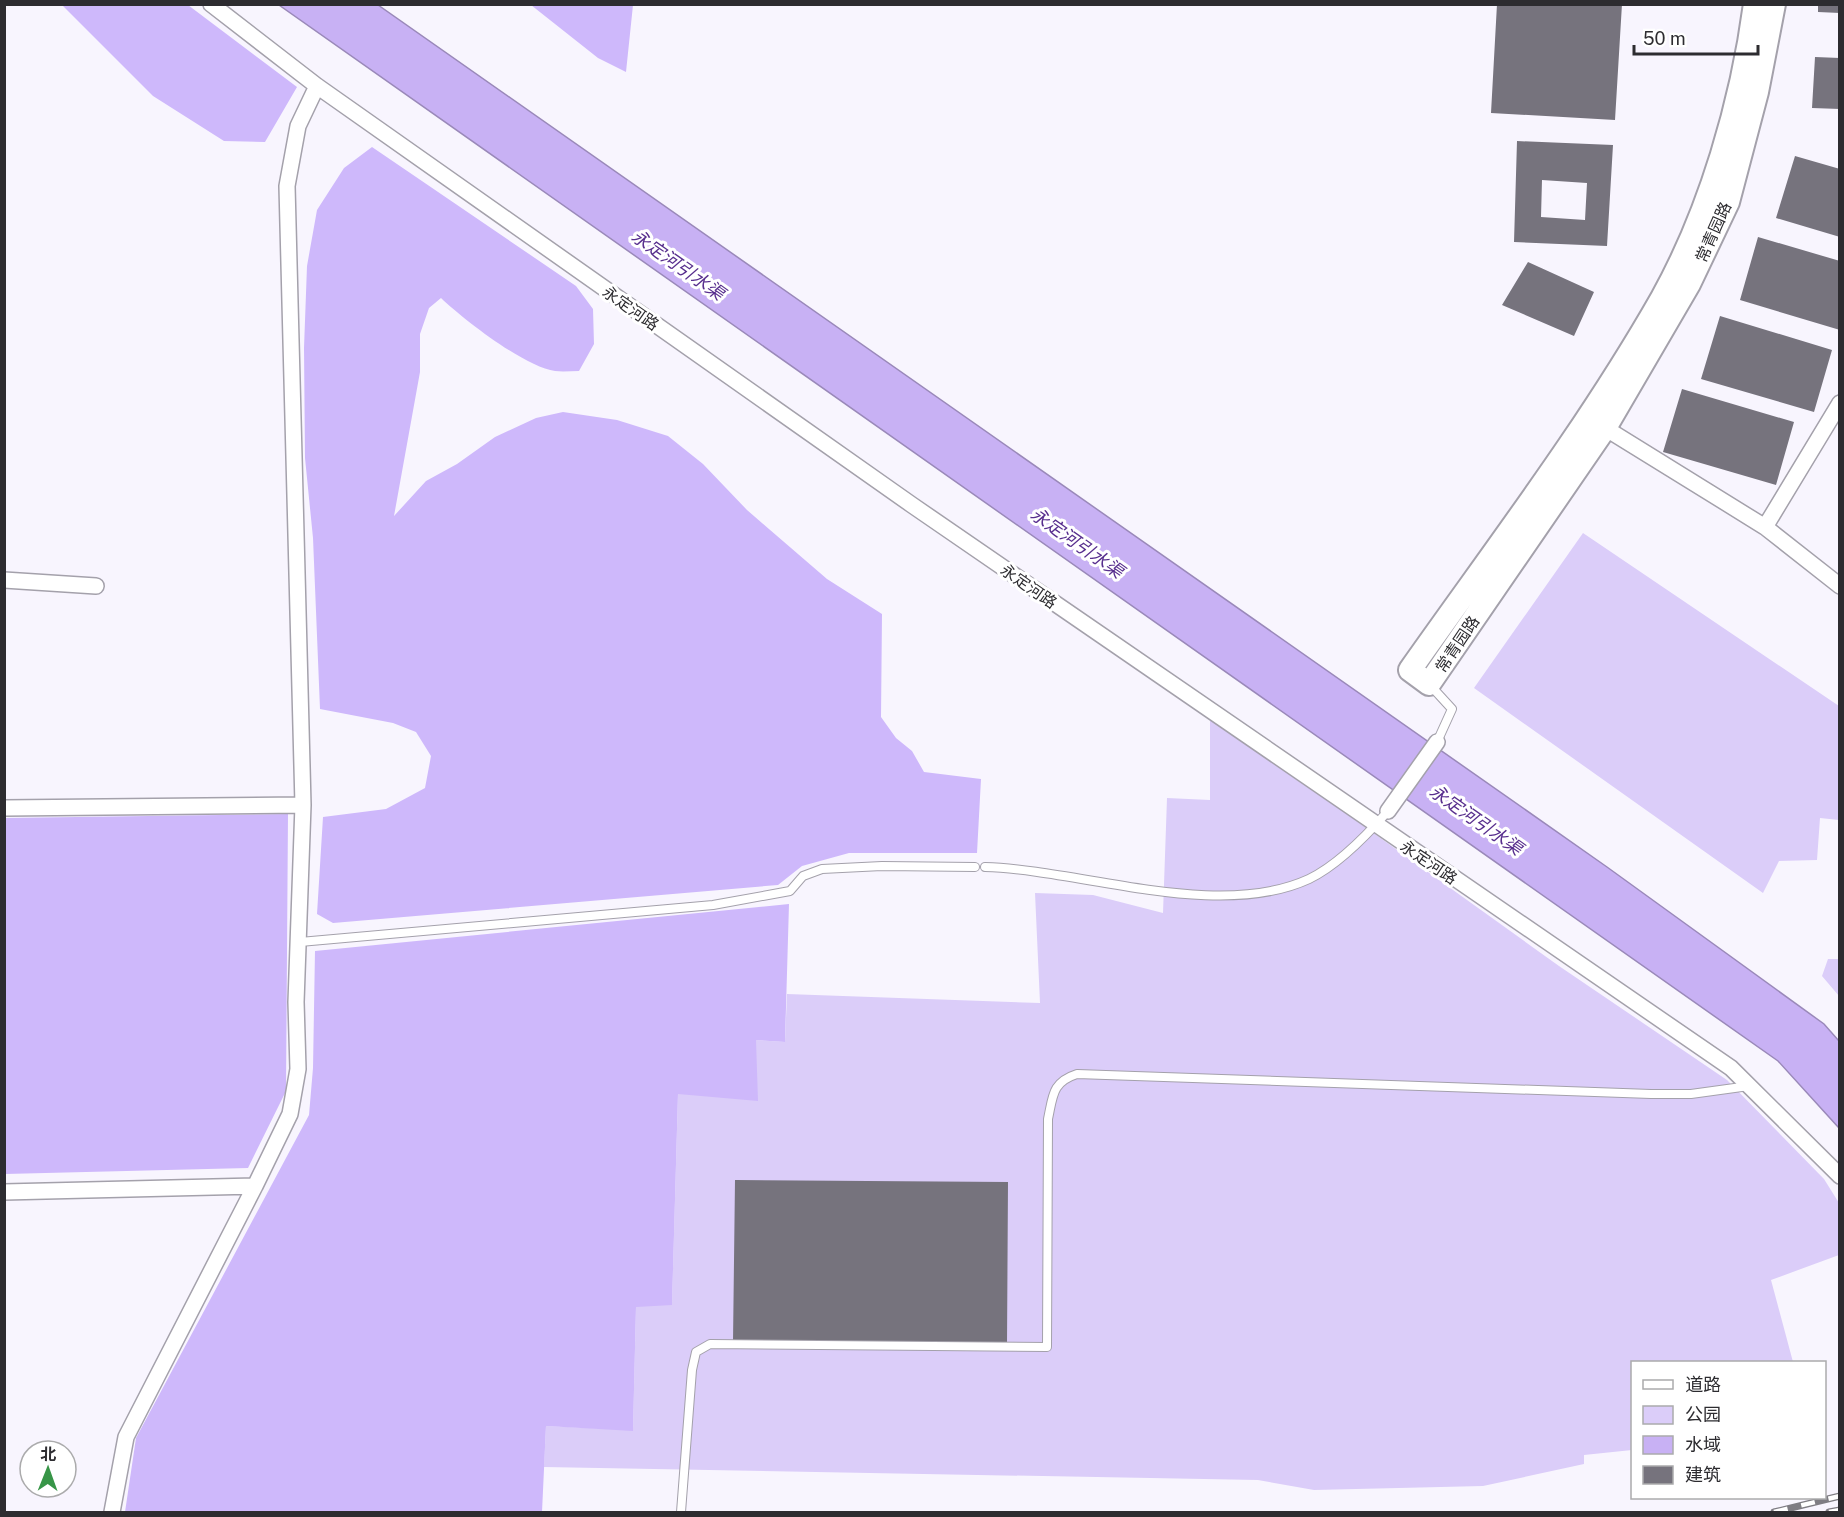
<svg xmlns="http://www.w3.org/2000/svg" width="1844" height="1517" font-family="'Public Sans','Noto Sans SC',sans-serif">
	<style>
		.green { fill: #dbcdf9 }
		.forest { fill: #ceb8fb }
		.water { fill: #c8b1f4; stroke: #9a89b9; stroke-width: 1.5 }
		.building { fill: #76737d; fill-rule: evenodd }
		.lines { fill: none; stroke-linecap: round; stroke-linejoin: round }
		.lane-casing { stroke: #a4a1ab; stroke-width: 10 }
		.street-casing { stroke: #a4a1ab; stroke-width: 18 }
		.secondary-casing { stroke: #a4a1ab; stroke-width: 26 }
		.lane { stroke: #fff; stroke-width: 8 }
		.street { stroke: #fff; stroke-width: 15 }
		.secondary { stroke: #fff; stroke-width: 22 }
		.rail-casing { stroke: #7f7d83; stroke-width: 7 }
		.rail { stroke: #fff; stroke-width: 4.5; stroke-dasharray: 14; stroke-linecap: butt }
		.labels { text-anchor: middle; stroke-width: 6; stroke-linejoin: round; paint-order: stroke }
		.street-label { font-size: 16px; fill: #2d2c30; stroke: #fff }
		.water-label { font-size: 18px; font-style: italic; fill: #582f8e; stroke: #fff }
	</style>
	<rect width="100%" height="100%" fill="#f8f5fe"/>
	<path class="green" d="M1583 533 1839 706V820L1820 818 1817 860 1779 861 1763 893 1474 688Z
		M1210 716 1559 966 1727 1080 1824 1179 1839 1203V1255L1771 1280 1793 1362H1632V1450L1584 1455V1464L1483 1486 1314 1490 1258 1480 544 1467 546 1426 633 1430 636 1306 672 1304 678 1094 756 1040 785 1042 787 994 1040 1003 1035 893 1093 895 1163 913 1167 798 1210 800Z
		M1828 959H1839V996L1822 976Z"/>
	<path class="forest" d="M62 5H188L297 87 265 142 224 141 153 96Z
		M531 5H633L626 72 598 58Z
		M372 147 576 286 593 309 594 344 579 371C571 371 563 372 555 371 525 367 464 320 441 298L429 308 420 334V372L394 516 426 481 457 464 495 437 536 418 563 412 617 420 668 436 703 464 747 510 827 579 882 614 881 717 896 738 912 751 924 772 981 779 977 853H849L802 866 778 885 333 923 317 914 323 817 386 809 425 788 431 756 416 732 393 723 320 709 313 538 305 458 304 348 307 266 317 210 344 168Z
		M288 814 286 1091 248 1168 5 1174V818Z
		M789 904 785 1042 756 1040 758 1101 678 1094 672 1305 636 1307 633 1431 546 1426 542 1512H125L136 1438 309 1115 313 1068 315 951Z"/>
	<path class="water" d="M279 5H378L1607 867 1824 1024 1839 1041V1128L1778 1061Z"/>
	<path class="building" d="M1497 4H1622L1615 120 1491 113Z
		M1818 4H1840V13L1818 12Z
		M1815 57 1840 58V109L1812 108Z
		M1517 141 1613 145 1607 246 1514 242ZM1542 180 1587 183 1585 220 1541 217Z
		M1795 156 1840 169V237L1776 218Z
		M1758 237 1840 261V330L1740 300Z
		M1528 262 1594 292 1574 336 1502 305Z
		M1720 316 1832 350 1814 412 1701 379Z
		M1682 389 1794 422 1776 485 1663 452Z
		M735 1180 1008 1182 1007 1345 733 1342Z"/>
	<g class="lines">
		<defs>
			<path id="lane" d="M1430 685 1452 709 1437 742
				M985 867C1083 870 1218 921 1309 879 1338 865 1367 835 1388 811
				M300 942 713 905 790 891 803 876 822 869 882 866 975 867
				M681 1512 692 1370 696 1352 710 1344 1047 1347 1048 1119C1053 1096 1052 1082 1077 1074L1651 1094H1691L1749 1086"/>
			<path id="street" d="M211 4 317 86 912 505 1731 1068 1840 1176
				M1605 428 1765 527 1840 586
				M1765 527 1840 403
				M4 580 96 586
				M4 808 303 805
				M1388 811 1437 742
				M4 1192 255 1186
				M112 1512 126 1437 255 1186 290 1114 298 1069 296 1002 303 805 287 186 298 126 317 86"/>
			<path id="secondary" d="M1755 4C1742 102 1710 212 1662 298 1588 428 1496 548 1410 670L1429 684 1605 428 1689 284 1728 202 1757 92 1774 4"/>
		</defs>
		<use href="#lane" class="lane-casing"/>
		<use href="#street" class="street-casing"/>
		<use href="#secondary" class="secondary-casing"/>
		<use href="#lane" class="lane"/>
		<use href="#street" class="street"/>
		<use href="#secondary" class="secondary"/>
		<defs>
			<path id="rail" d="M1774 1512 1840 1496
				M1829 1512 1840 1510"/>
		</defs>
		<use href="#rail" class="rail-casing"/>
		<use href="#rail" class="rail"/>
	</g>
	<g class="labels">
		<g class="street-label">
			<text transform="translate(1713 232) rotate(-66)" y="6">常青园路</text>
			<text transform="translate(631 308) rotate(35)" y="6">永定河路</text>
			<text transform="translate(1029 586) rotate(35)" y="6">永定河路</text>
			<text transform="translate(1457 644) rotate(-56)" y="6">常青园路</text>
			<text transform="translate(1429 862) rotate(34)" y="6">永定河路</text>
		</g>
		<g class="water-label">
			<text transform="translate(678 265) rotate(35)" y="6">永定河引水渠</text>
			<text transform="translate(1077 543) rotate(35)" y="6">永定河引水渠</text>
			<text transform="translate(1476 820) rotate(35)" y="6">永定河引水渠</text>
		</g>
	</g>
	<rect width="1844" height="1517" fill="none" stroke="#2d2c30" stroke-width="12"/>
	<rect x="1631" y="1361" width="195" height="138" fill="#ffffff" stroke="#ababac" stroke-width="1.5"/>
	<rect x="1643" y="1380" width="30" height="9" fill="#ffffff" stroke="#ababac" stroke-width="1.5"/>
	<text x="1685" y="1391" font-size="18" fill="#2d2c30">道路</text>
	<rect x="1643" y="1406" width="30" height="18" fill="#dbcdf9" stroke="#ababac" stroke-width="1.5"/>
	<text x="1685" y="1421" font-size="18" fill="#2d2c30">公园</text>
	<rect x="1643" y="1436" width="30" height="18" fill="#c8b1f4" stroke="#ababac" stroke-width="1.5"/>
	<text x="1685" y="1451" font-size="18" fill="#2d2c30">水域</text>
	<rect x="1643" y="1466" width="30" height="18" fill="#76737d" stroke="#ababac" stroke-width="1.5"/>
	<text x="1685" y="1481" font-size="18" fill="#2d2c30">建筑</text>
	<g transform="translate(48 1469) rotate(1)"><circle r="28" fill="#ffffff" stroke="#ababac" stroke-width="1.5"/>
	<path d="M0-4.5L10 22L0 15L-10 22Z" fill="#379547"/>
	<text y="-9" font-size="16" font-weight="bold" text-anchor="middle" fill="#2d2c30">北</text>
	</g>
	<path d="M1634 45v9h124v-9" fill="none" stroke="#2d2c30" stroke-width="3"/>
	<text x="1643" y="45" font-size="18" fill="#2d2c30" stroke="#ffffff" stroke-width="4.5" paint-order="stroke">50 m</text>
</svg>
